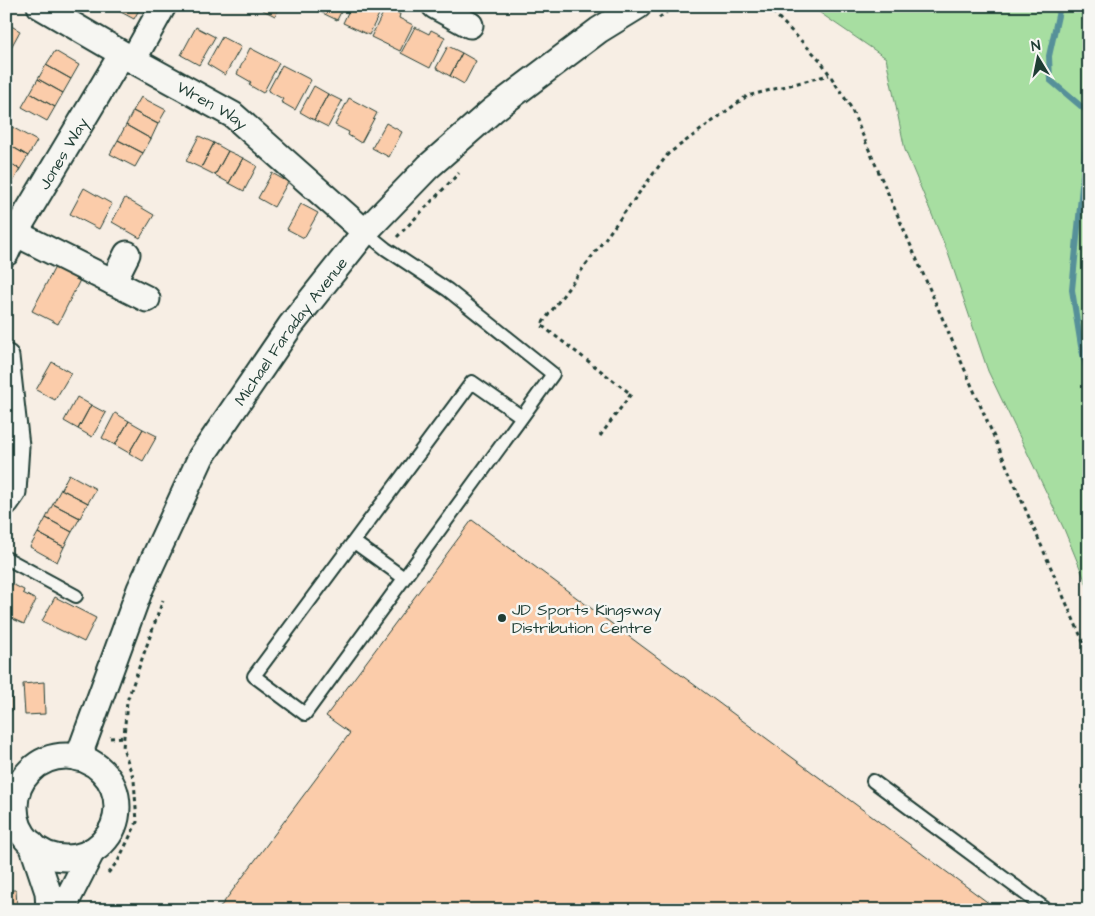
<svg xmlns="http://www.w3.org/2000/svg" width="1095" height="916" font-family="'Architects Daughter',sans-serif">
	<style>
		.green { fill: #a7dea1; stroke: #638e6a }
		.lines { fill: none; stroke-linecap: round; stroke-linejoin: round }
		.stream { stroke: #579099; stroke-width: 6 }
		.building { fill: #fbccaa; stroke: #1f3d34 }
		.lane-casing { stroke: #1f3d34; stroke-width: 16 }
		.street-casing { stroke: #1f3d34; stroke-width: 29 }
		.path { stroke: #1f3d34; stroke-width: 3; stroke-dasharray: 4 4; stroke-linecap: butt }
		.lane { stroke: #f6f6f2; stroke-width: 12 }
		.street { stroke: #f6f6f2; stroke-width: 25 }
		.poi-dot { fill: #1f3d34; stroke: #f6f6f2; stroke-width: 2 }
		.labels { text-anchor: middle; stroke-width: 5; stroke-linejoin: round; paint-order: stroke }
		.street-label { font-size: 16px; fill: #1f3d34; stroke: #f6f6f2 }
		.poi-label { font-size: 16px; fill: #1f3d34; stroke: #f6f6f2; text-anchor: start }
	</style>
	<rect width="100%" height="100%" fill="#f7eee4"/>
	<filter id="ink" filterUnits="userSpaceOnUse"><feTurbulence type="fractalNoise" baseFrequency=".02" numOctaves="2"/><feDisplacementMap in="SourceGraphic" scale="10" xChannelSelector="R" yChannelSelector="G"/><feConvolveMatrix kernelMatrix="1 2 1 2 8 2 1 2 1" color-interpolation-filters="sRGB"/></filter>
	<g filter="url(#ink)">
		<path class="green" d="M810 6H1089V590L1064 529 988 371 948 253 905 150 886 58Z"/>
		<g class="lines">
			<path class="stream" d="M1055 6 1059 11 1049 56 1050 80 1089 113 1072 290 1081 346 1089 379"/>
		</g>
		<path class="building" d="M119 6H141L134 19 117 10Z
			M262 6H281L275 16 261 9Z
			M313 6H344L337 20 312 8Z
			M351 6H383L369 35 343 23Z
			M386 7 400 14 399 18 413 25 400 51 371 37Z
			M6 23 20 31 8 53 6 52Z
			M196 27 215 37 199 65 181 55Z
			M415 27 429 34 431 30 445 37 430 68 401 53Z
			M222 37 241 47 225 75 207 64Z
			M448 46 462 53 450 76 436 68Z
			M250 48 279 63 263 93 249 85 251 82 237 74Z
			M55 51 79 65 71 79 46 65Z
			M462 53 476 61 464 84 450 76Z
			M46 65 71 79 63 93 38 79Z
			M282 65 311 80 295 110 281 102 283 99 268 91Z
			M38 79 63 93 55 107 30 93Z
			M314 86 328 94 314 120 300 112Z
			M30 93 55 107 47 121 22 107Z
			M328 94 342 101 328 127 314 120Z
			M141 97 166 110 158 124 133 111Z
			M349 98 377 113 361 143 348 135 349 132 335 125Z
			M133 111 158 124 151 139 126 125Z
			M386 123 402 132 389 157 372 148Z
			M126 125 151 139 143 153 118 140Z
			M12 127 37 141 28 156 6 143V138Z
			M199 136 214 143 201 168 186 161Z
			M118 140 143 153 135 167 110 154Z
			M6 143 28 156 20 169 6 161Z
			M214 143 228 151 215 175 201 168Z
			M228 151 243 158 229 183 215 175Z
			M243 158 257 166 244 191 229 183Z
			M6 161 20 169 12 184 6 180Z
			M272 173 288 182 274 207 258 198Z
			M6 180 12 184 6 194Z
			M84 188 112 204 99 229 70 214Z
			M125 198 154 215 140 238 112 222Z
			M301 204 318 213 304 238 287 229Z
			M55 267 80 280 58 324 32 311Z
			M52 362 71 373 55 400 36 390Z
			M77 397 91 405 78 429 64 421Z
			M91 405 106 413 92 437 78 429Z
			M115 413 129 421 115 445 102 438Z
			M129 421 143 429 129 453 115 445Z
			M143 429 157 436 143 461 129 453Z
			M69 474 96 489 88 503 61 489Z
			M61 489 88 503 80 518 53 504Z
			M53 504 80 518 72 532 46 518Z
			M46 518 72 532 64 547 38 533Z
			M472 520 998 910H218L350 733 326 716Z
			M38 533 64 547 57 562 30 547Z
			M12 584 24 590 23 593 36 600 24 624 6 616V597Z
			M55 597 96 618 84 642 42 621Z
			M44 682 45 714 25 715 23 684Z
			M11 684 12 711H6V685Z
			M6 890H16L17 906H6Z
			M6 906H17V910H6Z"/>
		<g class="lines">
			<defs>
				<path id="lane" d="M365 232 386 249 448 290 553 374 522 417 305 714 254 676 472 382 522 417
					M354 542 404 578
					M6 558 76 596
					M873 781 1047 910"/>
				<g id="street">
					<path id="s1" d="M40 6 133 60 233 115 365 232"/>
					<path d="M435 6 470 25"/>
					<path d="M133 60 163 6"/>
					<path d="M15 233 147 299"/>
					<path id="s2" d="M6 253 15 233 122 54"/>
					<path d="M113 282 127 254"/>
					<path d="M6 357 16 446 13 492 6 502"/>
					<circle cx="66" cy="807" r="51"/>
					<path id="s3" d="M78 758 140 589 201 457 291 325 365 232 428 167 493 110 599 30 638 6"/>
					<path d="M32 844 48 892 49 910"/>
					<path d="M64 910 69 896 92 851"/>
				</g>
			</defs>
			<use href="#lane" class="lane-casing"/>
			<use href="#street" class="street-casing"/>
			<path class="path" d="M767 6 820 60 850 106 1085 646 1089 650
				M659 18 674 6
				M397 237 459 173
				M600 436 631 394 541 325 668 154 747 96 829 75
				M110 738 124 737
				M108 873 118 861 137 822 134 780 123 748 127 701 163 600"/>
			<use href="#lane" class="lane"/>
			<use href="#street" class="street"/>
		</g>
	</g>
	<circle class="poi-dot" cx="502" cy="618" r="5"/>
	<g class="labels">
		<g class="street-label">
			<text dy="6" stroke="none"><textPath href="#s1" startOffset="199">Wren Way</textPath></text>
			<text dy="6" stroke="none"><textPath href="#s2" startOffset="115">Jones Way</textPath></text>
			<text dy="6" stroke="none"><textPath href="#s3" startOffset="480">Michael Faraday Avenue</textPath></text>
		</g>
		<g class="poi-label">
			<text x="512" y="615">JD Sports Kingsway<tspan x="512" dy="18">Distribution Centre</tspan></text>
		</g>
	</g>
	<rect width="1095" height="916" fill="none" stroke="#f6f6f2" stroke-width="25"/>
	<rect x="12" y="12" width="1070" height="891" fill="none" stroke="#1f3d34" stroke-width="2" filter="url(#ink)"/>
	<g transform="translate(1038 58) rotate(350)" stroke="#f6f6f2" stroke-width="4" paint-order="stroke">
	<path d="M0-4L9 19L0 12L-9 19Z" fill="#1f3d34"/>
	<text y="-8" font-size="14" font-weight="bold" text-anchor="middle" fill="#1f3d34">N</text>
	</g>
</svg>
